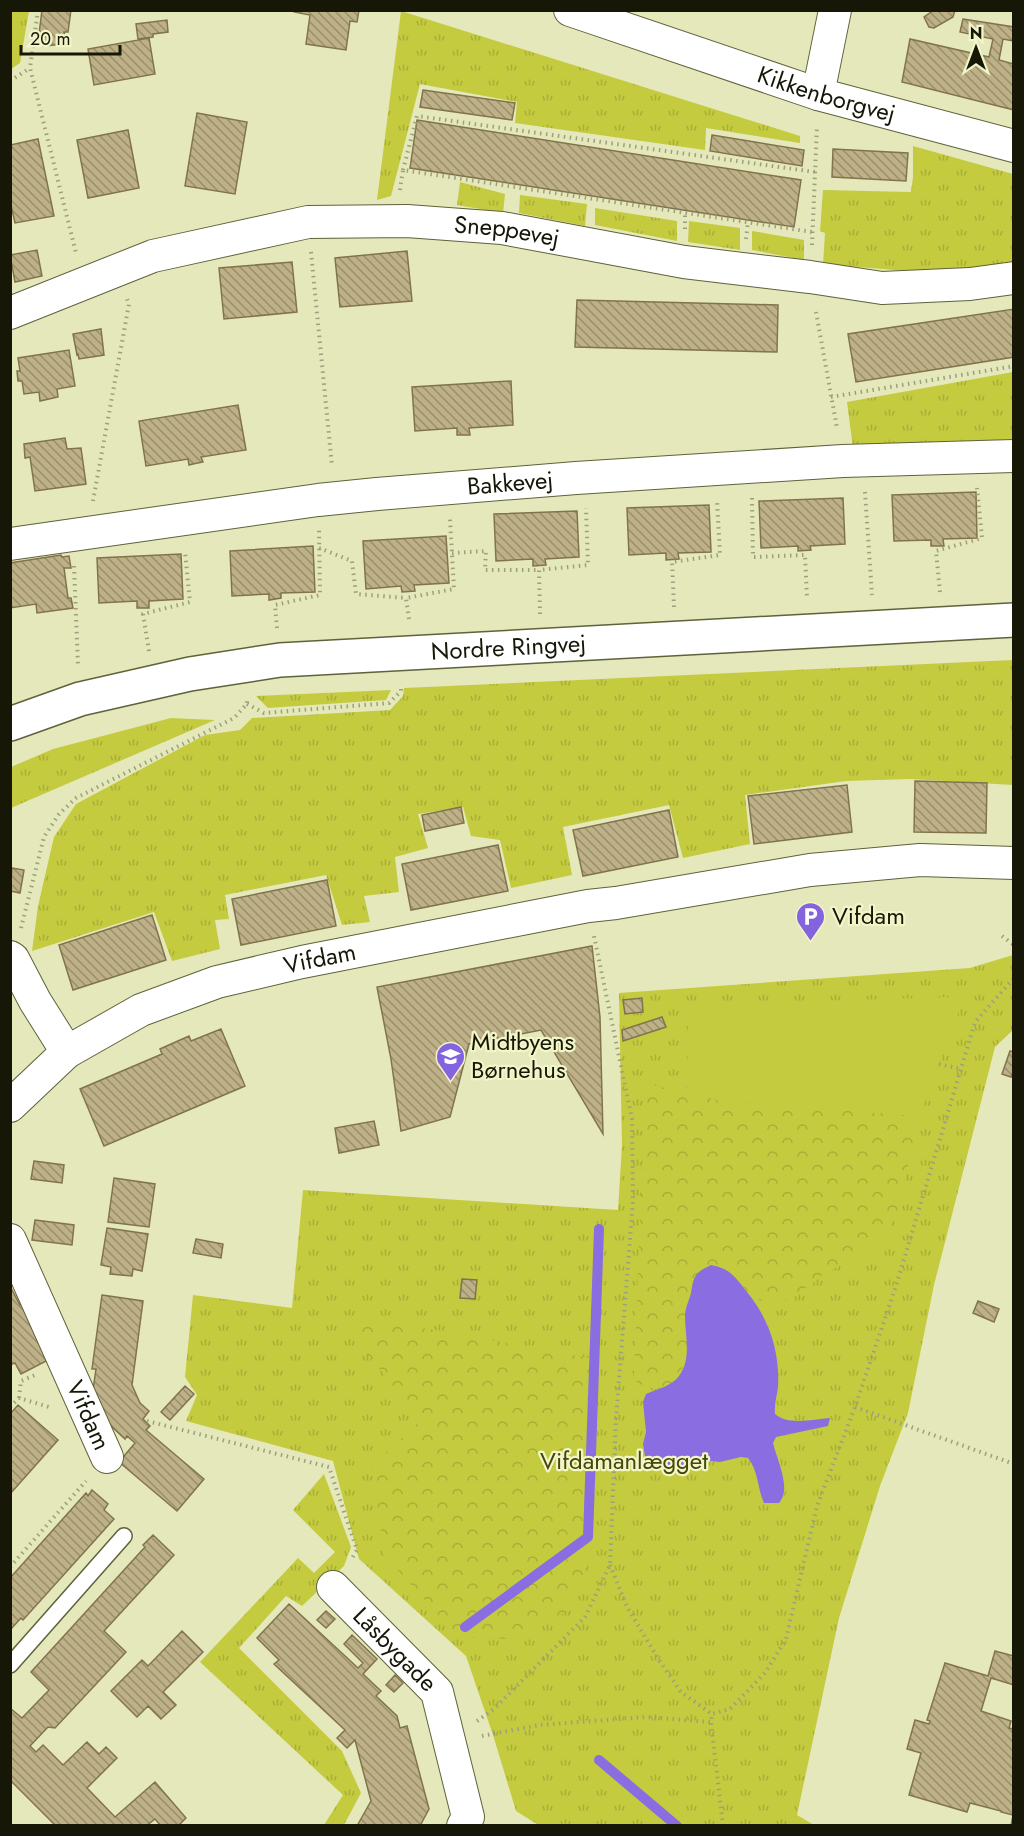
<svg xmlns="http://www.w3.org/2000/svg" width="1024" height="1836" font-family="Jost,sans-serif">
	<style>
		.grass { fill: url(#grass-tufts) }
		.forest { fill: url(#forest-crowns) }
		.pitch { fill: #c4cb3f }
		.water { fill: #8a6de0 }
		.lines { fill: none; stroke-linecap: round; stroke-linejoin: round }
		.stream { stroke: #8a6de0; stroke-width: 10 }
		.building { fill: url(#building-back-hatch); stroke: #81744c; stroke-width: 1.5 }
		.lane-casing { stroke: #5f623a; stroke-width: 18 }
		.street-casing { stroke: #5f623a; stroke-width: 34 }
		.secondary-casing { stroke: #5f623a; stroke-width: 36 }
		.path { stroke: #9da07d; stroke-width: 4; stroke-dasharray: 1.5 4.5; stroke-linecap: butt }
		.lane { stroke: #fff; stroke-width: 15 }
		.street { stroke: #fff; stroke-width: 32 }
		.secondary { stroke: #fff; stroke-width: 33 }
		.labels { text-anchor: middle; stroke-width: 4.5; stroke-linejoin: round; paint-order: stroke }
		.street-label { font-size: 24px; fill: #161707; stroke: #f1f5c8 }
		.poi-label { font-size: 24px; fill: #161707; stroke: #f1f5c8; text-anchor: start }
		.park-label { font-size: 24px; fill: #444709; stroke: #f1f5c8 }
	</style>
	<defs>
		<pattern id="grass-tufts" width="24" height="20" patternUnits="userSpaceOnUse" patternTransform="scale(1.5)"><rect width="24" height="20" fill="#c4cb3f"/><path d="M3 7l-1-3M5 7V3M7 7l1-3M15 17l-1-3M17 17v-4M19 17l1-3" fill="none" stroke="#a8ae36"/></pattern>
		<pattern id="forest-crowns" width="20" height="18" patternUnits="userSpaceOnUse" patternTransform="scale(1.5)"><rect width="20" height="18" fill="#c4cb3f"/><path d="M2 6a3 3 0 1 1 6 0M12 15a3 3 0 1 1 6 0" fill="none" stroke="#a8ae36"/></pattern>
		<pattern id="building-back-hatch" width="6" height="6" patternUnits="userSpaceOnUse" patternTransform="scale(1.5)"><rect width="6" height="6" fill="#beb187"/><path d="M-1 5l2 2M0 0l6 6M5-1l2 2" fill="none" stroke="#998f6c"/></pattern>
	</defs>
	<rect width="100%" height="100%" fill="#e4e8bb"/>
	<path class="grass" d="M11 10 29 11 20 63 11 69Z
		M401 11 800 136V143L706 128 705 150 515 123 517 102 420 84 391 196 377 200Z
		M913 146 1013 174V266L930 273 823 264 825 233 820 231 823 190 911 192 913 177Z
		M460 182 505 194 503 213 457 205Z
		M520 195 587 204 585 226 519 213Z
		M595 208 677 221V241L595 225Z
		M689 221 740 228V250L688 242Z
		M752 231 804 240V260L752 250Z
		M1013 372V439L853 448 847 402Z
		M1013 660V785L910 779 846 781 745 795 750 844 683 858 669 805 563 827 572 875 511 888 500 840 471 836 463 807 418 814 428 848 395 857 399 892 364 896 370 922 342 925 326 875 225 895 229 919 215 920 220 949 172 961 154 912 32 951 38 906 54 837 76 804 205 735 240 730 252 718 390 710 403 696 404 688Z
		M391 690 386 700 268 708 256 696Z
		M171 718 215 720 11 808V767L53 749Z
		M1013 955V1030L995 1047 934 1285 908 1413 880 1486 839 1618 797 1815 814 1825 540 1826 516 1811 493 1735 466 1656 359 1559 333 1461 186 1421 197 1395 185 1377 193 1295 292 1308 303 1190 618 1210 622 1145 619 993 970 968Z
		M324 1474 351 1547 344 1566 302 1606 286 1596 239 1648 342 1751 361 1793 344 1825H324L343 1795 200 1662 298 1558 314 1573 335 1552 293 1510Z"/>
	<path class="forest" d="M648 1084 727 1102 920 1116 896 1216 887 1231 869 1250 823 1275 794 1297 782 1302 765 1301 748 1293 732 1273 693 1279 685 1327 688 1344 686 1358 680 1376 671 1384 655 1389 637 1383 634 1375C638 1278 640 1181 648 1084Z
		M361 1317 594 1359 593 1530 583 1578 566 1612 513 1639 458 1637 384 1555 372 1466 417 1424 390 1381 363 1350Z"/>
	<path class="pitch" d="M947 997 961 1005 920 1116 727 1102 687 1093 688 1012 757 1003Z"/>
	<path class="water" d="M711 1265C731 1269 735 1277 747 1292 769 1319 780 1351 778 1387 777 1396 774 1404 775 1414 788 1426 814 1419 830 1418L828 1426 776 1437 773 1443C777 1460 792 1489 779 1503H764C757 1488 759 1472 748 1458L741 1457 720 1462 711 1461 678 1469 660 1468 652 1466 645 1456 643 1444 646 1432 643 1402 646 1394C657 1389 672 1386 679 1376 692 1359 685 1336 685 1316 685 1308 689 1301 691 1293 694 1276 694 1273 711 1265Z"/>
	<g class="lines">
		<path class="stream" d="M465 1627 588 1537 599 1229
			M599 1760 677 1826"/>
	</g>
	<path class="building" d="M42 10H71L68 32H64L66 44 43 46 41 34H39Z
		M294 10H359L357 22 350 21 346 50 306 44 310 15 294 12Z
		M934 10H955L953 17 934 28 929 27 924 17Z
		M963 19 1014 27V41L1003 39 999 60 1014 64V110L902 82 910 39 989 57 993 39 960 32Z
		M167 20 168 32 153 34V37L138 39 136 24Z
		M149 38 155 74 94 85 88 49Z
		M423 90 515 103 512 120 420 107Z
		M197 113 247 122 235 194 185 186Z
		M417 120 801 180 794 227 410 168Z
		M128 130 139 188 88 198 77 140Z
		M712 135 804 150 802 166 710 151Z
		M38 139 54 216 15 223 10 201V145Z
		M833 149 908 153 906 181 832 177Z
		M37 250 42 276 15 282 10 255Z
		M407 251 412 301 340 307 335 258Z
		M292 262 297 312 224 319 219 268Z
		M577 300 778 305 777 352 575 347Z
		M1014 309V357L856 382 848 334Z
		M101 329 104 355 79 359 78 354 77 355 73 334Z
		M69 350 75 386 57 389 58 397 40 401 39 392 24 394 22 381H18L17 371H20L18 358Z
		M511 381 513 425 469 428 470 435H457V428L415 431 412 387Z
		M238 405 246 450 201 457 203 462 193 464 189 465 188 459 146 466 139 421Z
		M65 438 67 449 81 448 86 484 35 491 30 457 25 458 24 444Z
		M976 492 977 538 943 539 944 546H931V540L894 541 892 495Z
		M843 498 845 544 810 546 811 550 798 551V546L761 548 759 501Z
		M709 505 711 552 678 553 679 559 666 560V553L629 555 627 508Z
		M577 511 579 557 545 559 546 565 533 566V559L496 561 494 514Z
		M446 536 449 583 414 585 415 591 402 592 401 586 366 589 363 541Z
		M313 546 315 592 281 593V598L269 600V594L232 596 230 551Z
		M181 554 183 599 149 601V608H137V601L99 603 97 558Z
		M61 555 62 557 69 556 71 568H64L68 598H71L73 608 37 613 36 604 10 608V563Z
		M915 781 987 783 986 833 914 832Z
		M847 785 852 832 754 844 748 796Z
		M461 807 464 823 425 831 422 815Z
		M669 810 678 857 583 876 573 830Z
		M498 845 508 891 411 910 402 864Z
		M12 868 24 870 20 893 10 891Z
		M327 880 336 926 241 945 232 899Z
		M152 915 166 960 73 990 59 945Z
		M592 946 600 1017 603 1134 541 1030 469 1044 450 1117 401 1131 391 1059 377 987Z
		M642 998 643 1012 625 1014 623 1000Z
		M662 1017 666 1027 623 1041 622 1030Z
		M221 1029 245 1086 104 1146 80 1089 162 1054 160 1049 189 1036 191 1041Z
		M1010 1051 1014 1052V1071L1011 1077 1002 1074Z
		M374 1121 379 1145 339 1153 335 1128Z
		M34 1161 64 1165 62 1183 31 1179Z
		M114 1178 155 1184 149 1227 108 1222Z
		M35 1220 74 1225 72 1245 32 1240Z
		M107 1228 148 1234 142 1271 133 1269 132 1276 110 1274 111 1267 101 1265Z
		M196 1239 223 1244 221 1258 193 1253Z
		M462 1279 477 1280 475 1299 460 1298Z
		M11 1288 20 1305 26 1302 54 1357 21 1374 15 1363 10 1365Z
		M102 1295 143 1301 132 1385 140 1403 149 1411 143 1419 150 1426 146 1430 204 1479 177 1511 119 1462 135 1443 127 1436 125 1439 109 1424 93 1390 96 1369H92Z
		M978 1301 999 1309 994 1322 973 1313Z
		M185 1386 194 1394 170 1420 161 1412Z
		M18 1405 58 1440 10 1494V1414Z
		M92 1490 108 1504 104 1510 114 1519 23 1620 21 1618 10 1630V1578L86 1493 88 1496Z
		M153 1535 174 1555 104 1631 126 1652 55 1728 48 1727 30 1746 36 1752 43 1745 63 1765 87 1742 99 1754 106 1747 117 1758 87 1788 115 1817 155 1782 186 1818 178 1826H161L155 1819 146 1826H56L10 1780V1708L22 1718 49 1690 31 1672 145 1547 143 1545Z
		M289 1604 358 1668 363 1663 344 1644 352 1635 377 1659 363 1674 381 1691 376 1696 397 1716 400 1728 407 1726 429 1809 420 1826H357L371 1801 355 1740 347 1748 337 1738 345 1730 274 1664 279 1660 257 1638Z
		M326 1611 335 1619 326 1628 317 1620Z
		M182 1631 203 1652 163 1692 176 1705 161 1719 148 1706 137 1717 111 1691 142 1660 148 1666Z
		M995 1651 1014 1656V1685L991 1678 981 1711 1011 1721 1009 1728 1014 1729V1826H1011L1013 1815 1001 1812V1811L970 1803 967 1812 909 1795 921 1753 907 1749 915 1720 929 1724 930 1721 927 1720 945 1663 988 1676Z
		M395 1675 403 1683 394 1692 386 1685Z"/>
	<g class="lines">
		<defs>
			<path id="lane" d="M10 1665 124 1536"/>
			<g id="street">
				<path id="s1" d="M570 10 818 94 1014 146"/>
				<path d="M818 94 835 10"/>
				<path id="s2" d="M10 313 153 256 308 222 407 221 502 228 684 262 810 277 882 288 970 284 1014 278"/>
				<path id="s3" d="M10 544 318 500 377 494 576 478 843 461 1014 456"/>
				<path d="M10 957 13 959 35 1001 67 1052"/>
				<path id="s4" d="M10 1106 67 1052 141 1010 217 982 302 962 588 906 616 903 810 870 920 860 1014 863"/>
				<path id="s5" d="M10 1240 107 1457"/>
				<path id="s6" d="M333 1587 437 1692 468 1817 463 1826"/>
			</g>
			<g id="secondary">
				<path id="s7" d="M10 724 80 699 190 674 280 660 1014 620"/>
			</g>
		</defs>
		<use href="#lane" class="lane-casing"/>
		<use href="#street" class="street-casing"/>
		<use href="#secondary" class="secondary-casing"/>
		<path class="path" d="M38 10 30 68 76 253
			M10 81 30 68
			M403 170 417 116 815 172
			M400 190 403 170 812 232
			M685 229V213
			M746 239 748 222
			M812 245 817 126
			M311 252 332 466
			M816 312 837 428
			M831 397 1014 366
			M865 492 872 595
			M752 498 753 557 805 555 807 598
			M93 501 129 304 127 299
			M319 548 352 561 356 594 406 598
			M452 553 486 551 485 570H539
			M74 566 78 666
			M940 592 936 551 982 538 977 488
			M674 607 672 562 720 555 717 500
			M540 614 539 570 588 565 586 508
			M409 619 406 598 454 589 450 519
			M277 628 275 605 320 595 319 530
			M149 651 143 614 190 602 185 552
			M247 704 264 713 389 703 401 691V685
			M21 928 44 837 59 814 76 798 234 718 247 704V698
			M1002 936 1014 945
			M939 1064 961 1069
			M19 1398 21 1381 35 1375
			M10 1407 19 1398 49 1407
			M855 1407 1014 1464
			M147 1421 329 1467 357 1550 351 1560
			M610 1565 627 1607 659 1660 681 1692 712 1714
			M10 1567 86 1481
			M477 1721 494 1709 585 1617 610 1565 616 1419 633 1200 632 1119 594 936
			M482 1736 539 1725 646 1717 711 1722
			M723 1826 711 1722 712 1714 730 1709 765 1673 786 1639 817 1506 855 1407 896 1286 975 1022 1014 978"/>
		<use href="#lane" class="lane"/>
		<use href="#street" class="street"/>
		<use href="#secondary" class="secondary"/>
	</g>
	<defs>
		<symbol id="parking-pin" viewBox="-11 -11 22 30"><path d="M0 17L-7.5 6A9.5 9.5 0 1 1 7.5 6Z" fill="#8463de" stroke="#f1f5c8"/><path d="M-3.5-5.5H1a3.5 3.5 0 0 1 0 7H-1V5.5H-3.5ZM-1-3.4V-.6H.8a1.4 1.4 0 0 0 0-2.8Z" fill="#fff"/></symbol>
		<symbol id="school-pin" viewBox="-11 -11 22 30"><path d="M0 17L-7.5 6A9.5 9.5 0 1 1 7.5 6Z" fill="#8463de" stroke="#f1f5c8"/><path d="M0-5L7-2L0 1L-7-2ZM-4 1L0 2.5L4 1V4Q0 6-4 4Z" fill="#fff"/></symbol>
	</defs>
	<g fill-rule="evenodd">
		<use href="#parking-pin" x="794" y="900" width="33" height="45"/>
		<use href="#school-pin" x="434" y="1040" width="33" height="45"/>
	</g>
	<g class="labels">
		<g class="street-label">
			<text dy="8" stroke="none"><textPath href="#s1" startOffset="270">Kikkenborgvej</textPath></text>
			<text dy="8" stroke="none"><textPath href="#s2" startOffset="512">Sneppevej</textPath></text>
			<text dy="8" stroke="none"><textPath href="#s3" startOffset="504">Bakkevej</textPath></text>
			<text dy="8" stroke="none"><textPath href="#s7" startOffset="507">Nordre Ringvej</textPath></text>
			<text dy="8" stroke="none"><textPath href="#s4" startOffset="350">Vifdam</textPath></text>
			<text dy="8" stroke="none"><textPath href="#s5" startOffset="192">Vifdam</textPath></text>
			<text dy="8" stroke="none"><textPath href="#s6" startOffset="88">Låsbygade</textPath></text>
		</g>
		<g class="poi-label">
			<text x="832" y="924">Vifdam</text>
			<text x="471" y="1050">Midtbyens<tspan x="471" dy="28">Børnehus</tspan></text>
		</g>
		<g class="park-label">
			<text x="624" y="1469">Vifdamanlægget</text>
		</g>
	</g>
	<rect width="1024" height="1836" fill="none" stroke="#161707" stroke-width="24"/>
	<g transform="translate(976 48)" stroke="#f1f5c8" stroke-width="4.5" paint-order="stroke">
	<path d="M0-4.5L10 22L0 15L-10 22Z" fill="#161707"/>
	<text y="-9" font-size="16" font-weight="bold" text-anchor="middle" fill="#161707">N</text>
	</g>
	<path d="M21 45v9h99v-9" fill="none" stroke="#161707" stroke-width="3"/>
	<text x="30" y="45" font-size="18" fill="#161707" stroke="#f1f5c8" stroke-width="4.5" paint-order="stroke">20 m</text>
</svg>
